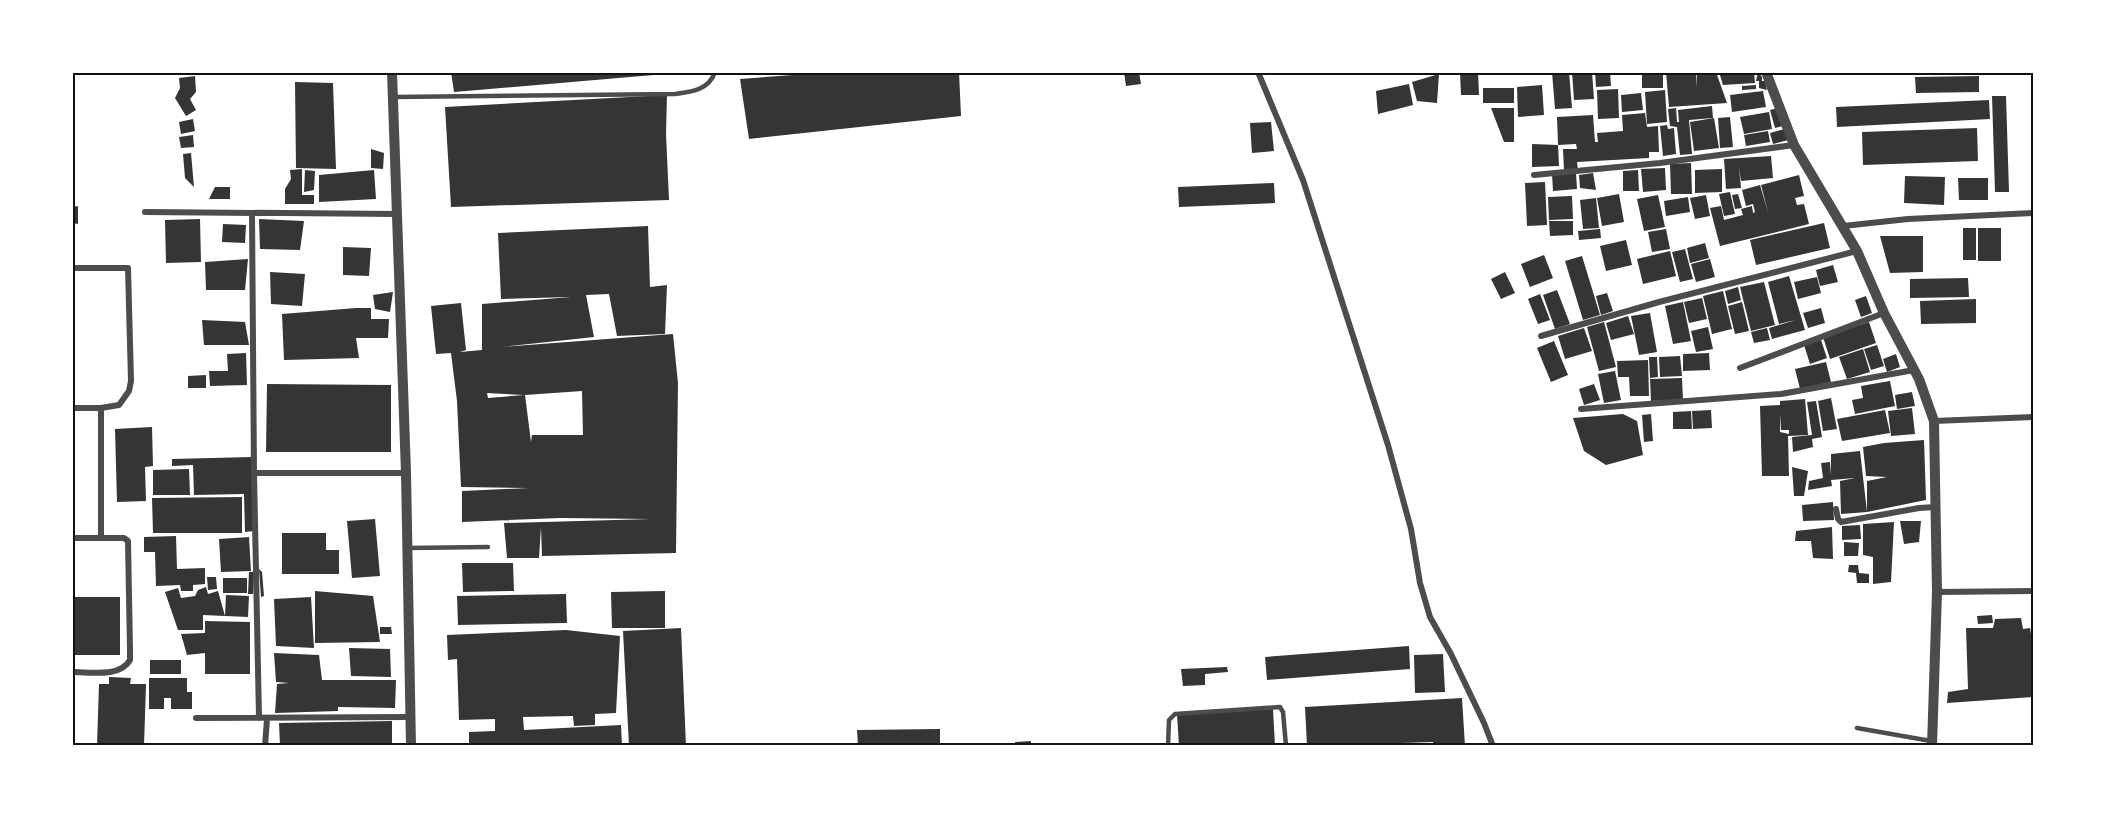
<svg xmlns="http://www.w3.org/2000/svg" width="2105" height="818" font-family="'IBM Plex Sans',sans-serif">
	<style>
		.building { fill: #353535; fill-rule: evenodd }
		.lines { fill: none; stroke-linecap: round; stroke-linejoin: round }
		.service { stroke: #4c4c4c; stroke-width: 4.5 }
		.minor { stroke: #4c4c4c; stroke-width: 6 }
		.tertiary { stroke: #4c4c4c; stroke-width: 10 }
		.neatline { fill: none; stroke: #111; stroke-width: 2 }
	</style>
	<rect width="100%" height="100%" fill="#fff"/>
	<path class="building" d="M451 72H665V74L454 92Z
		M833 72H959L961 116 749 139 740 79Z
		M1124 72H1139L1141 84 1126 86Z
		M1460 72H1478L1479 95H1461Z
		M1552 72H1569L1572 108 1555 109Z
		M1572 72H1592L1594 99 1574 100Z
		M1595 72H1610L1611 86 1596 87Z
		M1642 72H1663V88H1642Z
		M1666 72H1696L1697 87V72H1716L1727 103 1669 107Z
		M1719 72H1754L1755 83 1723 85Z
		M1758 72 1762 77V81H1765L1767 90 1759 88V81H1756Z
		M1439 74 1437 103 1417 101 1412 82Z
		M195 76 196 92 190 99 196 110 186 116 175 98 180 88 179 78Z
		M1979 76V92L1916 93 1915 77Z
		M295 82 333 83 336 169 296 168Z
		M1409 84 1413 105 1378 114 1376 91Z
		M1542 85 1544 115 1518 117 1517 87Z
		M1756 85V89L1742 90V86Z
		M1483 88H1514V103H1483Z
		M1618 89 1619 118 1598 119 1597 90Z
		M1665 90 1667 122 1647 124 1645 92Z
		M1763 91 1766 107 1732 112 1730 95Z
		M1641 93 1643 110 1622 112 1621 95Z
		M667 95 666 134 669 200 451 207 445 107Z
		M1992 96H2006L2009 192H1995Z
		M1989 100 1990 119 1837 127 1836 107Z
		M1712 106 1713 118 1689 120 1692 154 1680 155 1677 127 1670 126 1668 109 1676 108 1677 122H1679L1678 110Z
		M1491 108H1514V142H1504Z
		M1778 108 1783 126 1775 128 1770 110Z
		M1769 112 1772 129 1744 134 1740 117Z
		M1645 113 1647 127 1658 126 1659 152H1649V158L1577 162 1578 170H1564L1563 149H1577L1576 144 1558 145 1557 117 1593 115 1595 142H1598L1597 133 1623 131 1622 115Z
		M1730 117 1733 147 1720 148 1718 118Z
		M1714 118 1719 148 1694 151 1690 122Z
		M193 119 195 131 181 134 179 122Z
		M1271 122 1274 151 1252 153 1250 123Z
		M1667 125 1668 129 1674 128 1676 154 1663 156 1660 126Z
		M1977 128 1978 161 1863 165 1862 132Z
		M1785 129 1788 140 1773 144 1770 133Z
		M1768 131 1770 142 1746 146 1744 135Z
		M193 135 194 147 181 148 179 137Z
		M1532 144 1558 145 1559 166 1532 167Z
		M371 149 384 153 383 169 371 168Z
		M191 153 194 187 185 178 183 154Z
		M1771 156 1773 178 1741 181 1739 167 1741 188 1726 189 1724 159Z
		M1691 163 1692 194H1671L1670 164Z
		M1665 168 1666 190 1643 192 1641 169Z
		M302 169V195H314V204H285V189L291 179 290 170Z
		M1722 169V192L1695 193V170Z
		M305 170 315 171 314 190 304 192Z
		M374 170 376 199 319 202V175Z
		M1638 170 1639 191H1623V171Z
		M1576 173 1577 189 1553 191 1552 174Z
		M1593 173 1596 190 1580 188 1579 175Z
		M1799 175 1804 196 1795 198 1797 205 1804 204 1809 224 1720 246 1710 208 1721 206 1724 220 1743 215 1741 209 1752 206 1753 213 1755 212 1753 204 1746 206 1742 190 1760 185 1768 212 1761 185Z
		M1905 176 1945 177 1944 205 1904 203Z
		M1958 178H1988V200H1959Z
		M1545 182 1547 225 1527 226 1525 183Z
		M1274 183 1275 203 1179 207 1178 187Z
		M215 187H230V199H209Z
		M1730 192 1735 214 1724 216 1719 194Z
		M1619 194 1624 222 1602 226 1597 198Z
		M1738 194 1742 208 1735 209 1732 195Z
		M1658 195 1665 227 1644 231 1637 199Z
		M1706 195 1710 216 1695 219 1690 198Z
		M1572 196 1573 219 1549 220 1548 197Z
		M1688 197 1690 212 1666 216 1664 201Z
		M1596 198 1599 228 1583 229 1580 200Z
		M78 206V224L72 223V207Z
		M200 219 201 262 166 263 165 220Z
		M259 219 304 221 300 250 260 249Z
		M1549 221H1573V235L1550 236Z
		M1824 223 1830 248 1756 265 1750 240Z
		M223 224 246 225 245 243 222 242Z
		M648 226 650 287 667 285 665 334 617 336 609 294 586 295 594 337 502 347 673 334 678 383 676 553 542 556 541 527 539 558H507L504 523 651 519 560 518 462 522V491L529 488 461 487 457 401 451 353 436 354 431 306 461 303 466 350 460 352 482 350V304L571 297 501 299 498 233ZM582 391 583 435H532L531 442 525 395ZM487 393 524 395 488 398Z
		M1963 228H1976V260H1963Z
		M1978 228H2001V261H1978Z
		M1600 229 1601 238 1579 240 1578 231Z
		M1666 229 1670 249 1652 252 1648 232Z
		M1880 236H1923V272L1890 273Z
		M1626 240 1632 265 1606 271 1600 246Z
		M1705 243 1709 258 1690 263 1687 248Z
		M343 247 371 248 369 276 343 275Z
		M1685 249 1693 279 1680 282 1672 252Z
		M1670 251 1676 276 1643 284 1637 259Z
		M1544 255 1553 278 1530 287 1521 264Z
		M1582 256 1600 315 1583 320 1565 261Z
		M248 259 245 290H206L205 262Z
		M1710 259 1715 277 1696 282 1691 264Z
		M1833 265 1838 282 1820 286 1816 270Z
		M270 272 305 274 302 306 271 304Z
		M1505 272 1515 293 1501 299 1491 279Z
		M1789 276 1805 330 1772 339 1769 328 1796 320 1779 324 1768 282Z
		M1817 277 1821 293 1798 299 1794 282Z
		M1968 278 1969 297 1910 298V279Z
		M1764 282 1775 325 1751 331 1740 287Z
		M1738 287 1741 300 1728 304 1725 291Z
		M1557 290 1570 324 1555 329 1543 295Z
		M1723 291 1732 329 1712 334 1703 296Z
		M393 292 390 312 375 309 373 295Z
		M1607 293 1613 311 1601 315 1596 296Z
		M1540 294 1550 320 1538 324 1528 299Z
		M1866 296 1872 313 1861 317 1855 300Z
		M1702 298 1707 319 1689 323 1684 302Z
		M1976 299V323L1921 324 1920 301Z
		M1683 302 1691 341 1673 344 1665 306Z
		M1742 302 1749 331 1735 334 1728 306Z
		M356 308H371V319H389L388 338H356L359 358 284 360 282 314Z
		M1821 308 1825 323 1808 328 1803 313Z
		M1650 313 1657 352 1639 355 1631 316Z
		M1628 316 1634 334 1611 340 1606 323Z
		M202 320 245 322 249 345H204Z
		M1604 322 1616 367 1599 371 1587 327Z
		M1869 322 1876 343 1830 359 1823 337Z
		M1708 327 1713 349 1696 352 1691 331Z
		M1584 328 1592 351 1565 359 1558 336Z
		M1767 328 1770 340 1754 343 1751 332Z
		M1821 340 1827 358 1810 364 1804 345Z
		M1554 341 1568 375 1551 382 1537 348Z
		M1877 345 1884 366 1871 370 1864 349Z
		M1863 349 1870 372 1847 379 1839 357Z
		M246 353 247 385 210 386 209 371H228L227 354Z
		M1709 353 1710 370 1683 371V354Z
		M1896 354 1900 367 1887 372 1883 359Z
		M1680 356 1682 376 1660 377 1659 357Z
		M1649 357H1657L1658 377 1650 378Z
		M1648 360 1649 396H1630L1629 377H1618L1617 361Z
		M1826 362 1831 382 1800 389 1795 369Z
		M1615 371 1621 400 1604 403 1598 374Z
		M206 375V388H188V376Z
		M1682 378 1683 400 1651 401 1650 379Z
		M1890 381 1895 406 1855 414 1852 400 1863 398 1861 386Z
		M267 384 391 385V452H266Z
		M1594 384 1600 400 1584 405 1579 389Z
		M1912 392 1915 406 1897 409 1895 395Z
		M1831 398 1837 429 1823 431 1818 401Z
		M1805 399 1808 435 1788 436 1789 476H1762L1760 406 1780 405V401ZM1780 414 1781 430H1789V434L1780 432Z
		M1816 401 1822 437 1812 439 1813 447 1793 452 1792 437 1812 435 1807 402Z
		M1912 408 1915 434 1891 436 1888 411Z
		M1711 410 1712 428 1693 429 1692 411Z
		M1885 410 1890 433 1842 441 1837 419Z
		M1691 411 1692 429H1673V412Z
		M1623 414 1637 421 1643 455 1606 465 1584 451 1573 418Z
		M1651 414 1653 441 1644 442 1642 415Z
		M152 427 153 466 145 467 146 501 117 502 115 429Z
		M1924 440 1926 500 1867 512V481L1887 477 1866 476 1863 447 1884 443Z
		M1860 451 1867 512 1841 514 1840 481 1855 478 1831 480 1832 486 1808 490 1809 481 1823 478 1821 463 1830 462 1831 475V454Z
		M252 457 254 531 245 532 244 494 194 495 193 465 172 466V459Z
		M1792 467 1808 471 1804 496H1794Z
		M189 469 190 495H153V470Z
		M242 497V533H153L152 498Z
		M1833 502 1834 520 1803 521 1802 505Z
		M375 519 380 576 352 578 347 521Z
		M1900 521H1921L1919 542 1904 544Z
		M1894 522 1891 582 1873 584V557L1863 555V524Z
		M1860 525 1861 539 1842 540V526Z
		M1832 527 1833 559 1813 558 1811 541H1795L1796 531Z
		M282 533H326V550H339V574H282Z
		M176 536 177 569 205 568V584L193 585V591H181L180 585 156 586 155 552H144V537Z
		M249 537 251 571 221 572 219 539Z
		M1844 542 1859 543 1858 556H1844Z
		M462 563H513L514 591 463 592Z
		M1849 565H1858L1859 573 1869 574V583H1857L1856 573 1848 572Z
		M259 569 262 572 264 596 261 597Z
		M249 572H254L253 594H248Z
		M207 577H216L217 589 208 590Z
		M223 578H247V593H223Z
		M206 587 208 594 218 591 225 616 226 595 249 596 248 617 203 615V630H178L165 592 178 588 181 598 195 596 198 590Z
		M315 591 373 596 380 642 315 643Z
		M665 591V628H612L611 592Z
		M566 594 567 623 458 625 457 596Z
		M72 597H120V655H72Z
		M311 597 314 648 276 646 274 599Z
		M1992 615 1993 623 1978 624 1977 616Z
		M2021 618 2023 629 2030 628 2033 646V697L1947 703 1948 692 1968 689 1966 628H1993L1995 619Z
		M205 621 250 622V674H205V653L187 655 181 634 205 633Z
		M380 627H391L392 634H380Z
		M681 628 686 746H629L623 631Z
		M566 630 620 636 616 713 595 714V725L574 726 573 716 523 717 524 730 621 725 622 746H469V732L495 731V719L459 720 457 659 448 660 447 635Z
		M1409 646 1410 669 1267 680 1265 657Z
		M349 648 390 649 391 677 351 676Z
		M274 653 319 655 322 680H396L395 708 338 707V711L275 713 277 684 289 683 276 682Z
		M1443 654 1445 692 1415 693 1414 655Z
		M150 660H181V674H150Z
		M1227 667 1228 672 1205 674V685L1183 686 1181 669Z
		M109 677 131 678 130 684H146L144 746H97L99 684H109Z
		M149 678H187V692H192V709H171V698H164V709H149Z
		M1462 698 1465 746H1434L1433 742 1307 746 1305 707Z
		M1273 709 1275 746H1179L1177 714Z
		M392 721V743L352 744H357V746H280L279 723Z
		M940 729V746H858L857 730Z
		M1031 741V746H1016L1015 742Z
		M400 743 402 746H384V744Z"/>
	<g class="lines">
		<path class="service" d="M393 97 675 94C691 92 709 90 715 72
			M407 548 488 547
			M1857 728 1931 741
			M1168 746 1169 720 1175 714 1280 707 1283 712 1286 746"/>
		<path class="minor" d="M1258 72 1303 180 1388 445 1411 529 1420 583 1430 617 1451 654 1484 723 1493 746
			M1534 175 1660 163 1794 145
			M145 212 397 214
			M252 214 254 473 259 718
			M1843 226 1908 219 2033 213
			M72 268H128L131 381 129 391 119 405 101 408H72
			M1541 336 1659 302 1857 251
			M1740 368 1884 313
			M101 408V538
			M1581 409 1781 394 1914 370
			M1934 421 2033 417
			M254 473H406
			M1836 509 1838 519 1841 522 1919 508 1936 507
			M72 538H124L128 541 130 650V660C120 678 90 672 72 672
			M1937 592 2033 591
			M196 718 411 717
			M265 746 267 719"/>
		<path class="tertiary" d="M392 72 406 473 411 746
			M1766 72 1794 145 1857 251 1884 313 1919 379 1934 421 1937 592 1932 746"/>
	</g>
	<rect width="2105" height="818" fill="none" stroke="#ffffff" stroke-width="147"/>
	<rect x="74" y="74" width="1958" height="670" class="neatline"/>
</svg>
